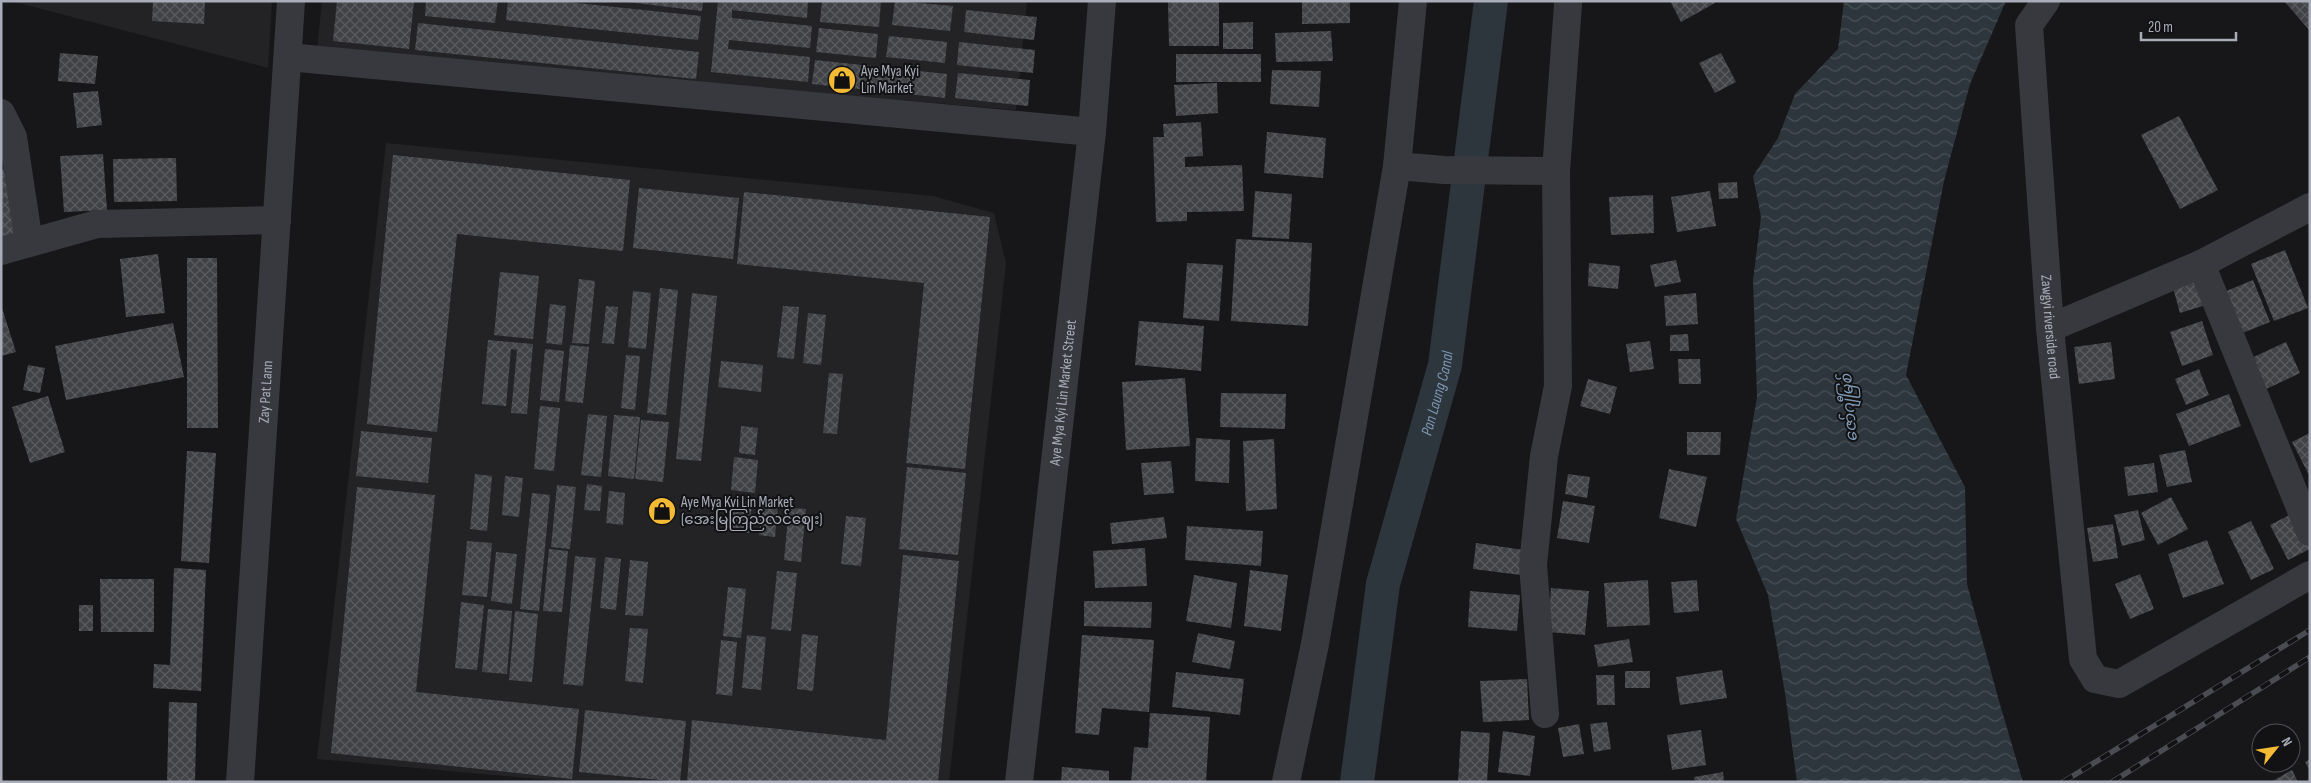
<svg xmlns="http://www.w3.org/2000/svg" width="2311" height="783" font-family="'Sofia Sans Condensed','Noto Sans Myanmar',sans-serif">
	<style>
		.built { fill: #232326 }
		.water { fill: url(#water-waves) }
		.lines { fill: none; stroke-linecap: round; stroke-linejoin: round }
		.canal { stroke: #2d353d; stroke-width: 34 }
		.building { fill: url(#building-cross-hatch) }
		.minor { stroke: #38393e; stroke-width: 28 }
		.tertiary { stroke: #38393e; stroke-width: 28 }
		.rail-casing { stroke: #4b4c53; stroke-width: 5.5 }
		.rail { stroke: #121214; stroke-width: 4; stroke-dasharray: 11; stroke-linecap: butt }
		.labels { text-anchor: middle; stroke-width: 4; stroke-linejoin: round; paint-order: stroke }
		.poi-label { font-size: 15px; fill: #a9adb9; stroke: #121214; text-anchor: start }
		.street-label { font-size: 15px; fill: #a9adb9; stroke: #121214 }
		.water-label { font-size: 16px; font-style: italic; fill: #7f9ab4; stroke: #121214 }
	</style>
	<defs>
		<pattern id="water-waves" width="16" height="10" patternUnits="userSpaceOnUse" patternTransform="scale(1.25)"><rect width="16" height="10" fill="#2d353d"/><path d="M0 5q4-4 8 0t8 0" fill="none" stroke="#495057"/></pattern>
		<pattern id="building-cross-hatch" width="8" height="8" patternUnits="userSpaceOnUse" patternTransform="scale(1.25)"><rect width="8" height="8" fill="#414246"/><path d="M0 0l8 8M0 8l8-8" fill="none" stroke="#5a5b5f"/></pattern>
	</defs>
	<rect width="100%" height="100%" fill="#171719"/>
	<path class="built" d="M11 1H272L268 68Z
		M322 1H1027L1016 110 317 50Z
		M386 143 933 196 994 213 1006 263 949 782H572L317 759Z"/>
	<path class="water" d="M1844 1H2006L1970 84 1944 181 1906 375 1965 487 1967 584 1999 701 2023 782H1797L1785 693 1768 595 1736 519 1757 397 1753 280 1761 217 1753 176 1778 138 1795 94 1838 49Z"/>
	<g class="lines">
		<path class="canal" id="s1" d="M1357 782 1383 584 1445 365 1491 1"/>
	</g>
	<path class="building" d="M153 1H205L204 24 152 21Z
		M337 1H414L409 49 333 41Z
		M426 1H498L495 23 425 16Z
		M508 1H558L701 16 698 40 506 20Z
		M619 1H703L702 11Z
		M718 1H808L807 18 732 10V18L812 26 810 48 729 40 728 49 810 57 808 82 711 72Z
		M822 1H881L879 27 820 22Z
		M895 1 953 6 950 31 892 25Z
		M1168 1H1219V46H1169Z
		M1302 1H1350V23L1302 24Z
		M1670 1H1714L1715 3 1681 22Z
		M2284 1H2310V31Z
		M966 10 1037 17 1034 40 964 32Z
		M1253 22V49H1223V23Z
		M418 23 699 52 696 79 415 50Z
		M819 28 878 34 876 58 816 52Z
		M1331 31 1333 61 1276 62 1275 33Z
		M889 36 947 42 945 63 886 57Z
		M959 42 1035 50 1033 73 957 65Z
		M60 53 98 56 95 84 58 81Z
		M1721 53 1736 82 1715 93 1699 63Z
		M1176 54H1261V82H1176Z
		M815 60 947 74 945 98 812 84Z
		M1272 70 1321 71 1319 107 1270 104Z
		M958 73 1030 80 1028 106 955 98Z
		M1217 83 1218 113 1176 116 1174 85Z
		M98 91 102 125 77 128 73 93Z
		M2179 116 2218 190 2180 209 2141 135Z
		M1201 122 1203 156 1185 157V167L1242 165 1244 211 1187 212V221L1156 222 1153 137H1164L1163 124Z
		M1267 132 1326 138 1323 178 1264 173Z
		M103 154 107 210 64 212 60 156Z
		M393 155 630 180 623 251 457 234 437 432 367 424Z
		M176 158 177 201 114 202 113 159Z
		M4 169 25 232 1 239V170Z
		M1737 182 1738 198 1719 199 1718 183Z
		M639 188 739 198 733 259 633 248Z
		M1255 191 1292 194 1289 239 1252 237Z
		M1710 191 1716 226 1677 232 1671 197Z
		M744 192 990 217 965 469 906 463 924 283 737 264Z
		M1653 195 1654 233 1611 235 1609 197Z
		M1236 239 1312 243 1308 326 1231 321Z
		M2285 250 2308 308 2274 321 2251 264Z
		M158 254 165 313 126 317 120 259Z
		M187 258H217L218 428H187Z
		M1676 260 1681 282 1655 287 1650 265Z
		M1187 263 1223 265 1219 321 1183 318Z
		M1589 263 1620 266 1618 289 1588 286Z
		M500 272 539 276 533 339 494 335Z
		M579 279 595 281 589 344 572 343Z
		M2199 280 2206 305 2180 313 2173 288Z
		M2253 280 2270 322 2240 334 2224 292Z
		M660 288 678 290 666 415 647 413Z
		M633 291 651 293 646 349 628 347Z
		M692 293 717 296 701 461 676 459Z
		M1696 293 1698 324 1666 326 1664 296Z
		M550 304 566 306 562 345 546 343Z
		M1 305 16 352 1 356Z
		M606 306 618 307 614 344 602 343Z
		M783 306 799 307 794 359 777 357Z
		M808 313 826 315 821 365 803 363Z
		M1139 321 1204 326 1201 371 1135 365Z
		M2202 321 2213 355 2182 366 2170 332Z
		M173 323 184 377 66 400 55 346Z
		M1688 334 1689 351H1670V335Z
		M488 340 533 344 527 414 511 413 517 350 511 349 506 406 482 404Z
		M1650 341 1654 369 1630 372 1626 344Z
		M2111 342 2115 379 2079 384 2074 347Z
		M2286 342 2300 373 2262 391 2247 360Z
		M570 345 589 347 583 403 565 401Z
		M545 349 564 351 559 402 540 400Z
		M626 355 640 356 635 410 621 408Z
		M1678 359H1700L1701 384H1679Z
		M721 361 763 365 761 392 718 387Z
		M28 365 45 368 40 393 23 390Z
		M2199 369 2209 395 2186 405 2175 379Z
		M829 373 843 374 837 434 823 433Z
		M1185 378 1190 446 1126 450 1122 382Z
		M1588 379 1617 387 1610 414 1580 406Z
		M1221 393 1286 394 1285 429 1220 427Z
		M2229 394 2241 426 2189 446 2176 414Z
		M48 396 65 452 30 463 12 407Z
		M540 406 560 408 554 471 534 469Z
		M588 414 607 416 601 477 581 475Z
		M614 415 640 417 634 479 608 476Z
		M641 420 669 422 663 482 635 479Z
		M741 426 758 428 755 455 739 453Z
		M361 431 432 438 428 483 356 476Z
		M1687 432H1721L1720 455H1687Z
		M2310 433V477L2292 442Z
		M1196 438 1230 440 1229 483 1195 481Z
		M1274 439 1277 509 1246 511 1243 441Z
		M2185 450 2192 482 2167 487 2159 455Z
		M187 451 216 453 209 563 181 561Z
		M734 457 758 460 755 493 731 490Z
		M1171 461 1174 493 1144 495 1141 463Z
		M2154 463 2158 492 2128 496 2124 467Z
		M907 467 966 473 958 555 899 549Z
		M1669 469 1707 477 1696 527 1659 518Z
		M475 474 492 476 487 531 470 529Z
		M1568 474 1590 477 1587 498 1565 494Z
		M505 476 523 478 519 517 502 515Z
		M587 484 602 486 600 511 584 510Z
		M557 485 576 487 570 549 551 547Z
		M357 487 435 495 416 692 579 709 572 779 331 753Z
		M609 491 625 493 623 525 606 523Z
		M532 493 550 495 539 611 520 609Z
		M2171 497 2188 529 2158 545 2141 513Z
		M730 500 752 502 749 533 726 531Z
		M1563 501 1595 506 1589 543 1557 538Z
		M762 503 778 505 775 537 759 535Z
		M789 508 806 509 801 562 784 560Z
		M2138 510 2145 540 2122 546 2114 515Z
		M2295 512 2310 540V549L2288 560 2270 525Z
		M846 516 866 518 861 566 841 564Z
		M1164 517 1167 538 1112 544 1110 523Z
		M2251 521 2274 569 2251 580 2228 532Z
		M2113 524 2118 558 2093 562 2087 528Z
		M1187 526 1263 531 1261 566 1185 560Z
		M2207 540 2224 584 2183 598 2168 554Z
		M467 541 492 543 487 597 462 595Z
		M1476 543 1524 550 1521 575 1473 569Z
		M1145 548 1147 586 1095 588 1093 551Z
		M549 549 568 551 562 612 543 611Z
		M496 552 517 554 512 604 491 601Z
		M903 555 959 561 938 782H687L692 720 886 740Z
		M575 556 596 558 583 686 563 684Z
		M605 557 621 559 616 610 600 608Z
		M630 560 648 562 643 616 625 615Z
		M174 568 206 570 201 691 153 688 154 664 170 665Z
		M1250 570 1288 575 1281 631 1244 626Z
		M777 571 797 573 791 631 771 629Z
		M2140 574 2154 609 2130 619 2115 584Z
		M1194 575 1237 583 1231 628 1186 621Z
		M100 579H154V632H101Z
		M1648 580 1650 625 1607 627 1604 583Z
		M1697 580 1699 611 1674 613 1671 582Z
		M728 587 746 589 741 638 723 636Z
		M1551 588 1589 591 1585 635 1548 632Z
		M1470 591 1520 595 1517 631 1468 627Z
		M1084 601 1152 602 1151 628 1084 626Z
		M461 602 484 605 477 670 455 668Z
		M79 605H93V631H79Z
		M488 609 512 611 507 674 482 672Z
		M515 611 538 614 532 682 509 680Z
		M630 628 648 629 643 683 625 681Z
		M1198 633 1235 641 1230 669 1192 662Z
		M802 634 818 636 813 691 797 689Z
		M747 635 766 637 761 690 742 688Z
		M1082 635 1154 640 1149 712 1102 708 1099 735 1075 733Z
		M1629 639 1633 662 1598 667 1594 645Z
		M721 640 737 642 732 696 716 694Z
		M1722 670 1727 698 1680 705 1676 677Z
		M1625 671H1650V688H1625Z
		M1176 672 1244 679 1240 715 1172 707Z
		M1596 675H1614L1615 705H1597Z
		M1527 679 1529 720 1483 722 1480 681Z
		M169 702 197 703 195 782H167Z
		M585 710 686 721 680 782 579 772Z
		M1150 713 1210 717 1206 782H1131L1134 747 1148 748Z
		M1607 722 1611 749 1594 752 1590 724Z
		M1579 724 1584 754 1563 757 1558 728Z
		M1701 730 1706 765 1672 770 1667 735Z
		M1461 731 1490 733 1487 782H1458Z
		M1503 731 1535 736 1530 776 1498 772Z
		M2310 759V771L2305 762Z
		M1062 767 1109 771V782H1061Z
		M2292 770 2298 782H2271Z
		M1723 772 1724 782H1695L1694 777Z"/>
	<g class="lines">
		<g class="minor">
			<path id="s2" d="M2046 1 2029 25 2050 328 2083 659 2095 679 2119 684 2310 575"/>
			<path d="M288 57 1092 132"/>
			<path d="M1 113 13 137 29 243"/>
			<path d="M1397 166 1444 170 1556 171"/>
			<path d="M2310 207 2201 264 2310 532"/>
			<path d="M1 251 97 224 277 220"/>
			<path d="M2050 328 2201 264"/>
			<path d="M1545 714 1533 565 1544 456 1558 386 1556 171 1568 4"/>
			<path id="s3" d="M240 782 291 1"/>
			<path id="s4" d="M1019 782 1092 132 1102 1"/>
		</g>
		<path class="tertiary" d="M1286 782 1315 644 1397 166 1413 1"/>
		<defs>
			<path id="rail" d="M2063 782 2310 630
				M2112 782 2310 657"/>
		</defs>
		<use href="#rail" class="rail-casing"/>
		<use href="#rail" class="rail"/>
	</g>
	<defs>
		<symbol id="shop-disc" viewBox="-11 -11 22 22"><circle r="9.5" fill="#f5ba33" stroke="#121214"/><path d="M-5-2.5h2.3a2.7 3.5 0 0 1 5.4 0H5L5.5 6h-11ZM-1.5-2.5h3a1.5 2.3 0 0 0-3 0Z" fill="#111"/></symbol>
	</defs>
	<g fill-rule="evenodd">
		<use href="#shop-disc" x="826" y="64" width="32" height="32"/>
		<use href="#shop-disc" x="646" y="495" width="32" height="32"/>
	</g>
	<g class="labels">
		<g class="poi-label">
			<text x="861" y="76">Aye Mya Kyi<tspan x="861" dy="17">Lin Market</tspan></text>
			<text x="681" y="507">Aye Mya Kyi Lin Market<tspan x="681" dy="17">(အေးမြကြည်လင်ဈေး)</tspan></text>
		</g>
		<g class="street-label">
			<text dy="5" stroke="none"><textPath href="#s2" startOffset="332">Zawgyi riverside road</textPath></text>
			<text dy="5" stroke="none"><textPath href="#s3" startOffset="391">Zay Pat Lann</textPath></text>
			<text dy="5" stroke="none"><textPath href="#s4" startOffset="392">Aye Mya Kyi Lin Market Street</textPath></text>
		</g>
		<g class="water-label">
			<text dy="6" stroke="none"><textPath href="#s1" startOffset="398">Pan Laung Canal</textPath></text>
			<text transform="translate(1848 408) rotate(-95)" y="6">ဇော်ဂျီမြစ်</text>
		</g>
	</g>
	<rect width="2311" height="783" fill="none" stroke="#a9adb9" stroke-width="5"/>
	<g transform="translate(2276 748) rotate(60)"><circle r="24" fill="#121214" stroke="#4e5056"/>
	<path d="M0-4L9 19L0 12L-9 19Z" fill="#f5ba33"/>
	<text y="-8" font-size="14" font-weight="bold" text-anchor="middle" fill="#a9adb9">N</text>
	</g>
	<path d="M2141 32v8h95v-8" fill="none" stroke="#a9adb9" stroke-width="2.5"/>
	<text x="2148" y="32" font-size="15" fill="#a9adb9" stroke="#121214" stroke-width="4" paint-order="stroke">20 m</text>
</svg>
